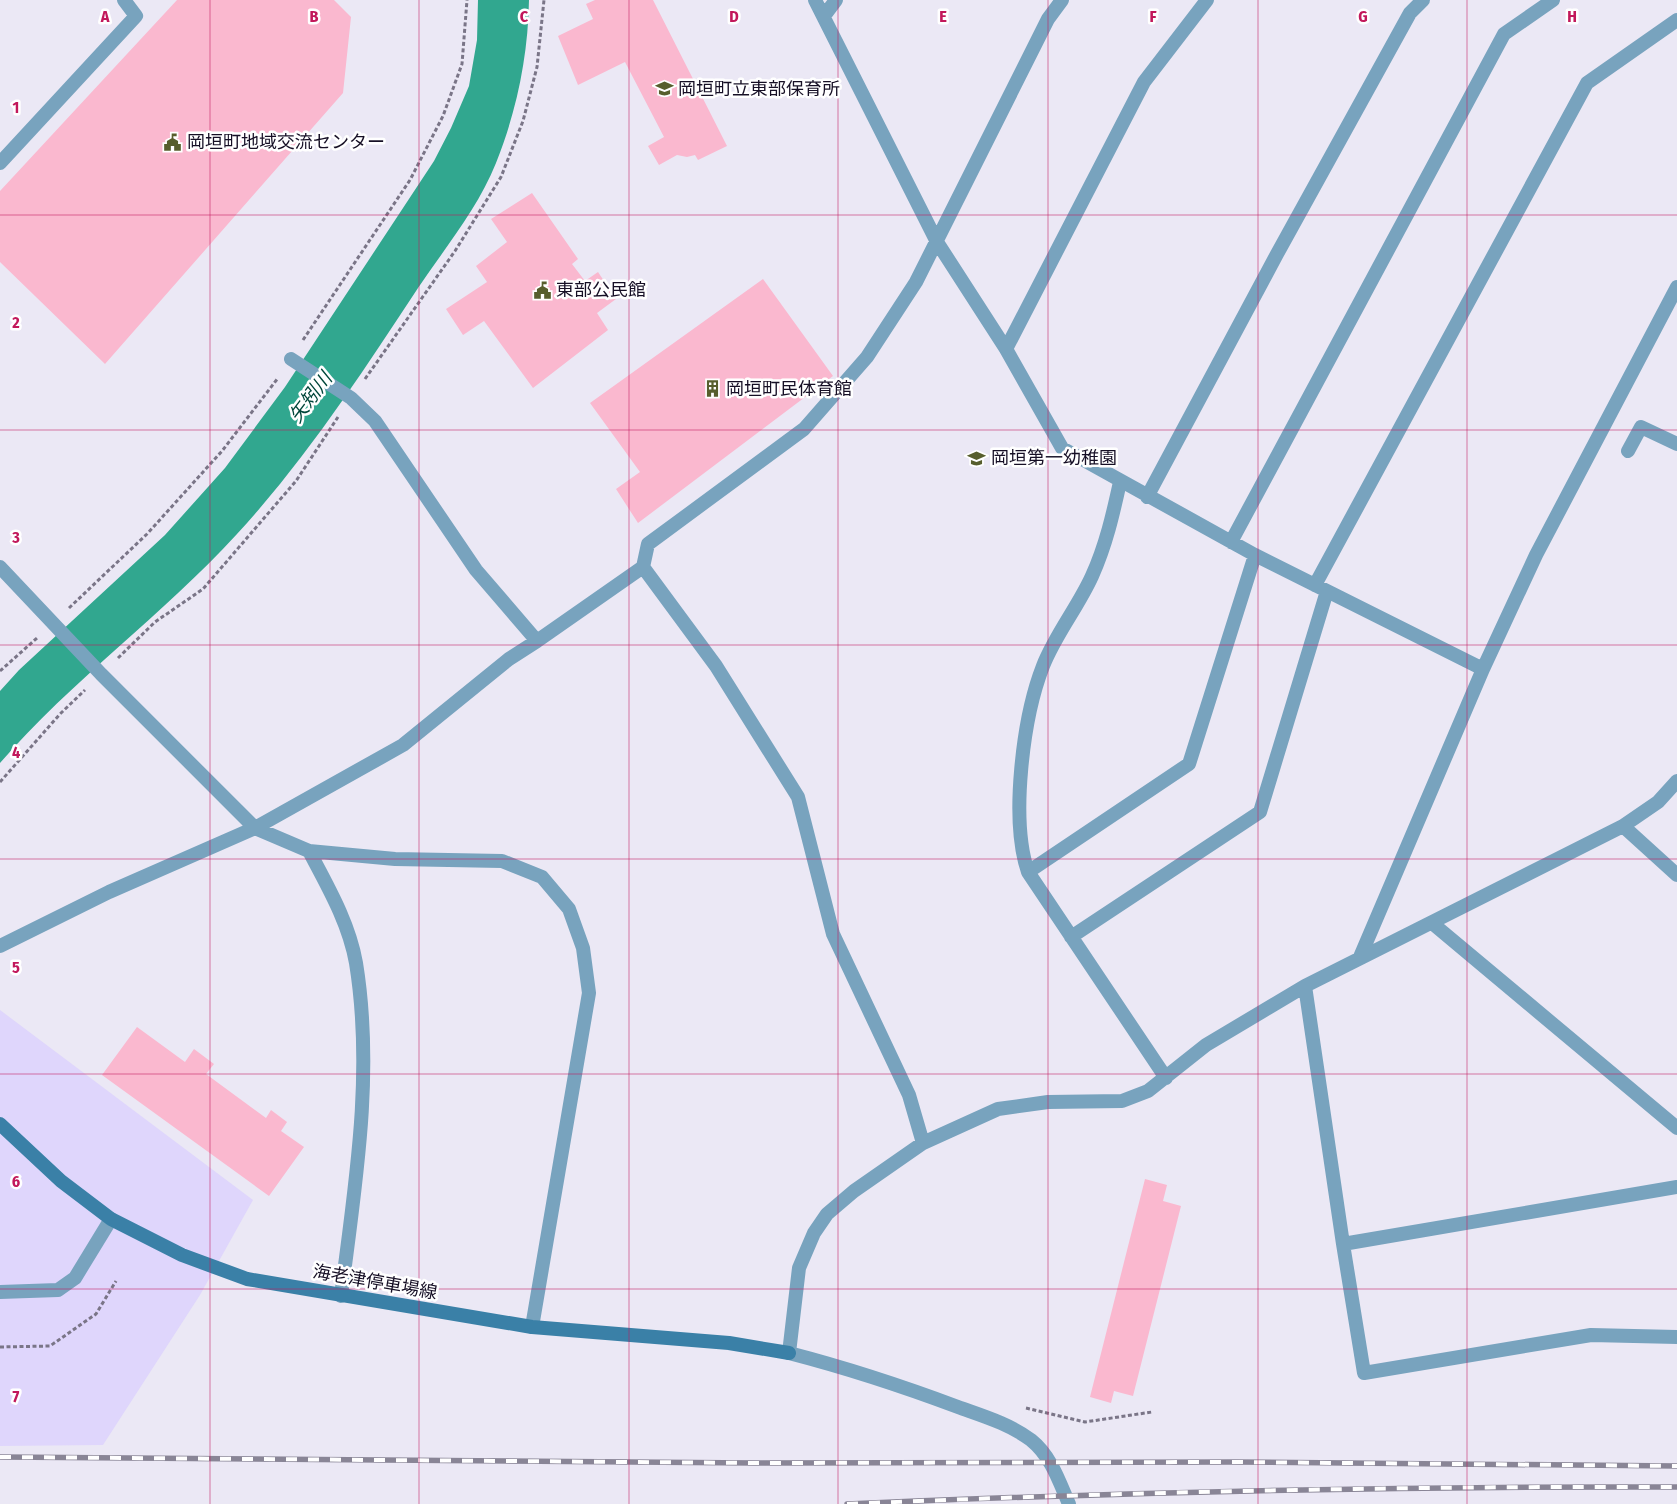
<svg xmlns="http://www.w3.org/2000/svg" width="1677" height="1504" font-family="'Fira Sans Condensed','Noto Sans JP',sans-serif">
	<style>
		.green { fill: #dfd6fc }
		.water { fill: #31a78f }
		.building { fill: #fab8cf }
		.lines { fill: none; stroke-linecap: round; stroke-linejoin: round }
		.path { stroke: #7a7587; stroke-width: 3; stroke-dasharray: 4 2.5; stroke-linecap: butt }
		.minor { stroke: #78a3be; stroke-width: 14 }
		.tertiary { stroke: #78a3be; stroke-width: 14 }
		.secondary { stroke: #3a80a7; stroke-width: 14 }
		.rail-casing { stroke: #898596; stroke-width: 5.5 }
		.rail { stroke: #fff; stroke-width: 4; stroke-dasharray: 11; stroke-linecap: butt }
		.grid { fill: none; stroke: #c2185b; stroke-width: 1; stroke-opacity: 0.55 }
		.labels { text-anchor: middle; stroke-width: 5; stroke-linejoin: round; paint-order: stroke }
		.poi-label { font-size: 18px; fill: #160f25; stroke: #fff; text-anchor: start }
		.street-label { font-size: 18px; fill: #160f25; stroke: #fff }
		.water-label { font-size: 19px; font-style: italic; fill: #00463a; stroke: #fff }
		.grid-label { font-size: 16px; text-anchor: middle; font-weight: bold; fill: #c2185b; stroke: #fff; stroke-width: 5; stroke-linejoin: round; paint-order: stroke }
	</style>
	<rect width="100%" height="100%" fill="#ebe8f5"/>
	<path class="green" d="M0 1010 253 1200 200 1295 103 1445 0 1446Z"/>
	<path class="water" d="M478 0H529C528 56 517 110 496 163 478 208 445 248 418 288 362 373 306 459 237 534 163 615 72 680 0 763V691L19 670 165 535 225 468 285 387 434 161 451 128 469 86 477 40Z"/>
	<path class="building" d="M177 0H334L351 17 343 93 105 364 0 262V191Z
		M595 0H653L727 146 698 160 695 155 687 157 677 155 659 165 648 146 664 137 625 62 578 85 558 36 593 19 586 4Z
		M532 193 578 259 572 264 585 281 598 272 616 299 597 313 608 330 533 388 484 321 463 335 446 309 487 282 476 266 507 242 491 219Z
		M763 279 833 376 638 523 616 489 640 472 590 403Z
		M137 1027 185 1062 194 1049 214 1064 206 1074 266 1118 271 1110 287 1122 281 1131 304 1147 269 1196 102 1075Z
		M1145 1179 1167 1185 1163 1201 1181 1206 1133 1396 1114 1391 1111 1403 1090 1397Z"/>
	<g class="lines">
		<path class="path" d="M303 340 410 180 443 116 462 64 467 0
			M365 379 455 251 501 177 523 121 537 67 544 0
			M69 608 147 534 222 451 278 378
			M118 658 155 622 203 589 296 481 338 417
			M0 671 37 638
			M0 782 60 714 85 690
			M0 1347 50 1346 96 1314 116 1281
			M1026 1408 1085 1422 1152 1412"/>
		<path class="minor" d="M815 0 937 242 1006 349 1062 448 1255 555 1483 669
			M824 16 836 0
			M0 163 136 16 124 0
			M1006 349 1144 82 1207 0
			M291 359 351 398 375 421 476 570 537 641
			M1628 451 1641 427 1677 444
			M1120 482C1113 514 1106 545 1092 576 1078 607 1055 635 1043 666 1023 717 1010 820 1028 872L1166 1078
			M1147 497 1277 254 1410 13 1423 0
			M1231 542 1504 34 1553 0
			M0 567 101 674 255 828 309 851 395 859 502 861 542 877 569 909 583 948 589 993 532 1327
			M643 567 716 666 798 797 833 934 909 1095 923 1143
			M1315 585 1587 83 1677 20
			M1623 826 1677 875
			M309 851C328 887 349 923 356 963 374 1074 355 1186 341 1296
			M1028 872 1189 764 1255 555
			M1432 923 1677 1128
			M1071 937 1260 812 1327 591
			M0 946 109 892 255 828 403 745 509 659 537 641 643 567 648 544 804 429 867 357 916 282 1048 19 1062 0
			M1360 957 1483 669 1536 555 1677 287
			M1305 986 1343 1244 1677 1187
			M1343 1244 1364 1373 1591 1335 1677 1337
			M789 1353 799 1268 814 1233 827 1214 854 1191 923 1143 998 1109 1048 1102 1122 1101 1148 1091 1206 1045 1305 986 1623 826 1658 802 1677 781"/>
		<path class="tertiary" d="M0 1292 58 1290 75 1278 111 1219
			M789 1353C847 1368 902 1386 958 1407 983 1416 1010 1424 1031 1440 1051 1456 1059 1481 1069 1504"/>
		<path class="secondary" d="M0 1124 61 1181 111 1219 182 1255 247 1279 532 1327 729 1343 789 1353"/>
		<defs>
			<path id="rail" d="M0 1457 755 1463 1234 1462 1677 1466
				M847 1504C1124 1492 1400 1486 1677 1487"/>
		</defs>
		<use href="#rail" class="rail-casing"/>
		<use href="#rail" class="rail"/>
	</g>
	<path class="grid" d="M210 0V1504M419 0V1504M629 0V1504M838 0V1504M1048 0V1504M1258 0V1504M1467 0V1504M0 215H1677M0 430H1677M0 645H1677M0 859H1677M0 1074H1677M0 1289H1677"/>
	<defs>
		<symbol id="school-bare" viewBox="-9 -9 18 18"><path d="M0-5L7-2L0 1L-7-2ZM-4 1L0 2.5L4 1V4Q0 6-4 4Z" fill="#575e2d" stroke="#fff" stroke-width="2.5" paint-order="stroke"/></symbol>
		<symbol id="civic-bare" viewBox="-9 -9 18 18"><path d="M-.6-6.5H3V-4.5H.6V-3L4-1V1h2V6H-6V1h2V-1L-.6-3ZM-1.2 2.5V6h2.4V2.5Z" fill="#575e2d" stroke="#fff" stroke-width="2.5" paint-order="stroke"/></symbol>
		<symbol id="building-bare" viewBox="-9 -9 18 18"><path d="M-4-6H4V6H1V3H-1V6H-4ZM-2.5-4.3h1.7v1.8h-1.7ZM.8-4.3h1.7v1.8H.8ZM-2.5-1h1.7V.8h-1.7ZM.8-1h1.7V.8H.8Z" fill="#575e2d" stroke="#fff" stroke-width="2.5" paint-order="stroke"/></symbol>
	</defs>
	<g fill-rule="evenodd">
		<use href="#school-bare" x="652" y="76" width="25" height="25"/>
		<use href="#civic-bare" x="160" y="130" width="25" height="25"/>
		<use href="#civic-bare" x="530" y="278" width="25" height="25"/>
		<use href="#building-bare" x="700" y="376" width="25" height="25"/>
		<use href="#school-bare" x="964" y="446" width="25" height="25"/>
	</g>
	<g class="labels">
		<g class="poi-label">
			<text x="678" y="95">岡垣町立東部保育所</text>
			<text x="187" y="148">岡垣町地域交流センター</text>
			<text x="556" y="296">東部公民館</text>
			<text x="726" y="395">岡垣町民体育館</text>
			<text x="991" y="464">岡垣第一幼稚園</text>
		</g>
		<g class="street-label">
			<text transform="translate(375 1282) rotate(10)" y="6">海老津停車場線</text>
		</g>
		<g class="water-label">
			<text transform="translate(310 397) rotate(-53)" y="7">矢矧川</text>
		</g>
	</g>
	<g class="grid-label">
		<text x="105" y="22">A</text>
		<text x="314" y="22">B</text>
		<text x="524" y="22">C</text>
		<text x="734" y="22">D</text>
		<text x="943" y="22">E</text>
		<text x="1153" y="22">F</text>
		<text x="1363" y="22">G</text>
		<text x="1572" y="22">H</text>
		<text x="16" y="113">1</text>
		<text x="16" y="328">2</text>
		<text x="16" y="543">3</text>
		<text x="16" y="758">4</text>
		<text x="16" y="973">5</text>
		<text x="16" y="1187">6</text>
		<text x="16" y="1402">7</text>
	</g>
</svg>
